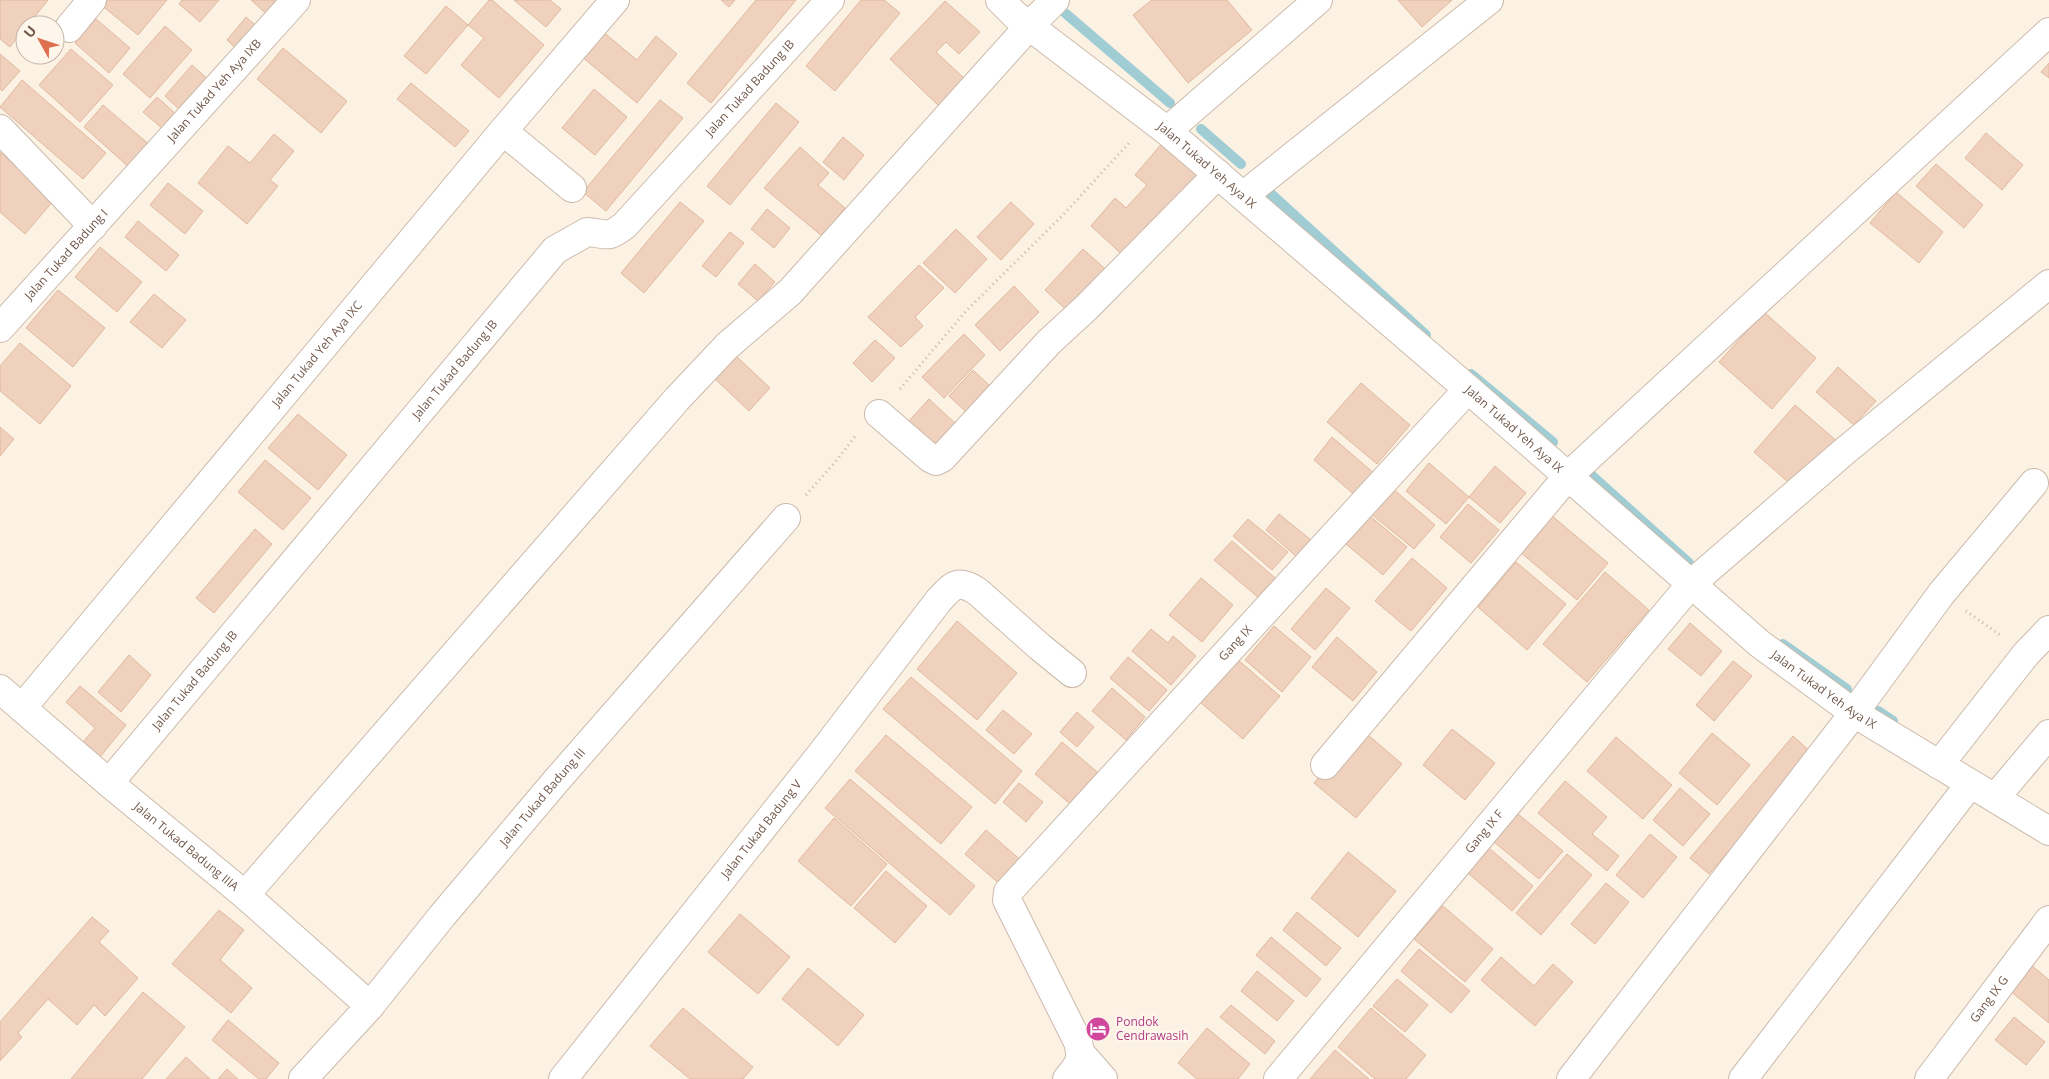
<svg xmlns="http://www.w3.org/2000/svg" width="2049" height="1079" font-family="'Open Sans',sans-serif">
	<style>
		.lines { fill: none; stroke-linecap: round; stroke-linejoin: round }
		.stream { stroke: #a0ccd4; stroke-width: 10 }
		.building { fill: #efd1bd; stroke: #e1b89e }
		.minor-casing { stroke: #ccbaab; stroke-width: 30 }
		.path { stroke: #d3b4a0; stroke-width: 3; stroke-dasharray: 1 4; stroke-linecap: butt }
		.minor { stroke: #fff; stroke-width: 28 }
		.labels { text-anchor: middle; stroke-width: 5; stroke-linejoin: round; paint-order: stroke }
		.street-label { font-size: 12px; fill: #72594b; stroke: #fef6ea }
		.hotel-label { font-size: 12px; fill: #b23c85; stroke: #fef6ea; text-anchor: start }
	</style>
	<rect width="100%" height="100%" fill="#fbf2e4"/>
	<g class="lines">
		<path class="stream" d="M1065 13 1170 103
			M1201 129 1241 164
			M1269 192 1426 335
			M1471 374 1553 442
			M1589 473 1689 563
			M1783 644 1847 689
			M1878 711 1893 721"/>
	</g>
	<path class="building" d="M0 0H48L28 25H25V28L10 47 0 39Z
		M104 0H167L138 35 100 4Z
		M182 0H219L200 22 179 4Z
		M251 0H290L273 20Z
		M489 0H492L544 45 499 98 461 65 484 38 468 25Z
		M514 0H550L561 9 546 27Z
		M721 0H735L729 7Z
		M756 0H796L711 103 687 83Z
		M861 0H884L900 13 835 91 806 66Z
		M1152 0H1227L1252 30 1188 83 1133 15Z
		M1398 0H1452L1422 27Z
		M945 1 980 32 959 54 946 42 936 52 966 80 940 107 890 59Z
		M446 6 468 25 426 74 404 56Z
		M246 17 262 31 242 54 227 40Z
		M96 19 130 48 109 73 75 43Z
		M165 26 192 50 150 98 123 74Z
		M602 31 637 60 656 36 677 54 637 103 581 56Z
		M283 48 347 101 321 133 257 79Z
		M71 49 113 85 80 122 39 85Z
		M0 54 20 71 2 91 0 89Z
		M2049 63V78L2041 72Z
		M192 65 209 80 181 111 165 96Z
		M22 80 106 153 83 179 0 107Z
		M411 83 469 131 455 147 397 99Z
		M594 89 627 117 595 155 562 128Z
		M157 97 176 114 163 129 143 112Z
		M660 100 683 118 606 211 583 192Z
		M776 103 799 122 730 205 707 186Z
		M103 105 151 146 131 169 84 127Z
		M1986 133 2023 165 2002 190 1965 158Z
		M274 134 294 151 270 180 278 186 247 224 198 183 228 146 250 163Z
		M843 137 864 155 844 180 823 162Z
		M1164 141 1205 177 1128 260 1091 226 1115 198 1126 208 1147 185 1135 175Z
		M800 147 829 173 818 185 845 208 822 236 764 188Z
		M0 152 54 200 25 234 0 212Z
		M1936 164 1983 205 1964 228 1916 186Z
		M168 183 203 211 185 234 150 205Z
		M1896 192 1943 232 1919 263 1870 223Z
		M680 202 704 221 644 293 621 273Z
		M1011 202 1034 224 1001 260 977 237Z
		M767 209 790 228 774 248 751 229Z
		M138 221 179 255 166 271 125 237Z
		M956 229 987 259 955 293 923 263Z
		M730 232 744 243 716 277 702 266Z
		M100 247 142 282 117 312 75 277Z
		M1083 249 1113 276 1074 317 1045 290Z
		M755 264 775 282 758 301 738 284Z
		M919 265 944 288 915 317 923 326 901 347 868 317Z
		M1014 286 1039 312 1000 351 975 325Z
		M58 290 105 328 73 367 26 328Z
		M154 294 186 320 162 348 130 322Z
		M1764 312 1816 358 1772 409 1719 362Z
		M964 334 985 355 944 398 922 377Z
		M875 340 895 358 872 382 853 363Z
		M20 343 71 386 40 424 0 391V366Z
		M734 354 770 388 749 411 713 377Z
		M1838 367 1876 401 1854 425 1816 392Z
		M973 370 991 387 967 413 949 396Z
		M1361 383 1410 425 1377 464 1327 422Z
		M929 399 957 425 936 448 908 422Z
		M1795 405 1838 442 1796 489 1754 452Z
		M298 414 347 455 318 490 268 448Z
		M0 427 14 439 0 456Z
		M1332 437 1376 475 1357 497 1314 460Z
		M265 460 311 498 283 530 238 492Z
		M1429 463 1469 497 1446 524 1406 491Z
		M1495 466 1526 493 1500 523 1469 497Z
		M1392 488 1435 525 1414 549 1370 513Z
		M1468 504 1499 530 1471 563 1440 537Z
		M1279 514 1311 540 1297 557 1266 530Z
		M1551 515 1608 563 1577 600 1520 552Z
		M1370 516 1407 547 1383 575 1346 544Z
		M1248 519 1288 552 1272 570 1233 536Z
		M255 529 272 544 214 613 196 598Z
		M1232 541 1281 583 1265 603 1214 560Z
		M1412 558 1447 588 1411 631 1375 601Z
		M1516 562 1566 604 1527 650 1478 607Z
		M1605 572 1649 610 1587 682 1543 644Z
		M1201 578 1233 605 1202 642 1169 615Z
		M1326 588 1350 608 1315 650 1291 629Z
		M957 621 1017 673 977 720 917 669Z
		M1690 623 1722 651 1701 676 1668 649Z
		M1274 626 1311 657 1282 692 1245 660Z
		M1151 629 1168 643 1173 636 1196 656 1171 685 1132 651Z
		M1337 637 1377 672 1353 701 1312 667Z
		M129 655 151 675 121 712 98 692Z
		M1128 657 1167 690 1149 711 1110 678Z
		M1237 659 1280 696 1243 739 1200 702Z
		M1733 661 1752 676 1714 721 1696 705Z
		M911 677 1022 771 995 804 883 709Z
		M80 686 126 725 100 757 83 742 95 728 66 702Z
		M1112 688 1145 717 1126 740 1092 711Z
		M1003 710 1032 734 1014 754 986 730Z
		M1077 712 1094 727 1077 747 1060 732Z
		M1360 728 1402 764 1356 818 1314 783Z
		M1452 729 1495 763 1465 800 1423 765Z
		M1712 733 1750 765 1717 805 1679 773Z
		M886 735 972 807 941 844 855 771Z
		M1793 736 1812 753 1709 874 1690 858Z
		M1616 737 1672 785 1643 819 1587 771Z
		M1062 742 1103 777 1076 809 1035 774Z
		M850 779 975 886 950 915 825 808Z
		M1565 781 1607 817 1592 834 1619 856 1607 871 1538 813Z
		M1019 783 1043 802 1026 822 1003 802Z
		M1680 788 1710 814 1683 846 1653 820Z
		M1518 814 1563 851 1539 879 1494 842Z
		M834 818 887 864 851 906 798 861Z
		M986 830 1023 862 1002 886 965 854Z
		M1650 834 1677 857 1643 898 1616 875Z
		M1489 848 1533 886 1512 911 1468 873Z
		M1348 852 1396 891 1358 937 1311 898Z
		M1567 854 1592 875 1541 935 1516 913Z
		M886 871 927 906 895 943 854 908Z
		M1606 883 1629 902 1595 944 1571 924Z
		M1443 906 1493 949 1465 982 1414 939Z
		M219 910 244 930 220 960 252 988 231 1013 172 964Z
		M1297 912 1341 948 1326 966 1283 930Z
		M740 914 790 957 758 994 708 952Z
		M92 917 109 931 99 942 138 978 105 1016 94 1005 77 1025 48 999 18 1033 22 1037 0 1061V1022Z
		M1271 937 1321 979 1306 997 1256 955Z
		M1419 949 1470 991 1451 1013 1401 971Z
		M1501 957 1534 986 1553 964 1573 982 1535 1026 1481 980Z
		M2030 964 2049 980V1023L2009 990Z
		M808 968 864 1015 838 1046 782 999Z
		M1257 971 1294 1001 1277 1021 1241 991Z
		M1397 979 1428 1005 1405 1032 1373 1006Z
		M143 992 185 1027 142 1079H71Z
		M1231 1005 1275 1041 1265 1054 1220 1017Z
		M683 1008 753 1067 743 1079H690L650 1046Z
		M1371 1008 1426 1055 1406 1079H1375L1338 1047Z
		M2014 1017 2045 1042 2026 1065 1995 1040Z
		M228 1020 279 1063 266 1079H259L212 1040Z
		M1207 1028 1250 1064 1238 1079H1197L1178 1063Z
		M1335 1050 1369 1079H1310Z
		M186 1057 210 1079H166Z
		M227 1069 238 1079H218Z"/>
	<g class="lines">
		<defs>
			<g id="minor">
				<path id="s1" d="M1000 0 1016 16 1167 131 1468 389 1760 644 1854 713 2049 831"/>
				<path d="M69 28 92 0"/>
				<path d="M0 129 93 226"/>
				<path d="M503 131 572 188"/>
				<path d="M1167 131 1318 0"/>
				<path d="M1243 196 1489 0"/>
				<path id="s2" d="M0 328 296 0"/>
				<path d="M879 414 930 458 936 461 942 458 1049 342 1087 307 1218 174"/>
				<path id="s3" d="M0 689 109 783 245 895 370 1006"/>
				<path id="s4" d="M22 708 503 131 615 0"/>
				<path d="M1325 765 1568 476 2049 32"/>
				<path d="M1939 765 2026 654 2049 630"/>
				<path id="s5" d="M109 783 555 250 587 232C607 233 606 240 625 225L830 0"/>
				<path d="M1995 798 2049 734"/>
				<path d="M245 895 677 399 727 346 790 292 1030 25 1055 0"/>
				<path d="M1082 1055 1103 1079"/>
				<path id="s6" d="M303 1079 370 1006 442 916 556 781 786 518"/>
				<path id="s7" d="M563 1079 822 753 939 600C954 584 958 579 978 592L1040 647 1072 673"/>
				<path id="s8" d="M1067 1079C1079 1064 1083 1061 1078 1042L1007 900 1008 892 1468 389"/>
				<path id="s9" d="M1278 1079 1691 584 1846 450 2049 284"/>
				<path d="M1571 1079 1854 713 1941 594 2034 483"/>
				<path d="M1743 1079 1970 784"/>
				<path id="s10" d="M1929 1079 2049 920"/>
			</g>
		</defs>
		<use href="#minor" class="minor-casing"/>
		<path class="path" d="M900 389 966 311 1064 214 1130 142
			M806 495 837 460 856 435
			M1966 611 2000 635"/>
		<use href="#minor" class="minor"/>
	</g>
	<defs>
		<symbol id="hotel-disc" viewBox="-11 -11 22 22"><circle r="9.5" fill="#d1479c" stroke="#fef6ea"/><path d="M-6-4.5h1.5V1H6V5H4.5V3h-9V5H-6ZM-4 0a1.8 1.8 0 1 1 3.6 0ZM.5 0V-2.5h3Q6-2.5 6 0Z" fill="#fff"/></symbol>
	</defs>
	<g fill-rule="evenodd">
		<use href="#hotel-disc" x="1084" y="1015" width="28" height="28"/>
	</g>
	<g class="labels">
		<g class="street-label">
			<text dy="4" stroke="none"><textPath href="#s5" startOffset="958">Jalan Tukad Badung IB</textPath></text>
			<text dy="4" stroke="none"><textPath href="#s2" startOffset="320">Jalan Tukad Yeh Aya IXB</textPath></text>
			<text dy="4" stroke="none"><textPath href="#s1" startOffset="265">Jalan Tukad Yeh Aya IX</textPath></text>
			<text dy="4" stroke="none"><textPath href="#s2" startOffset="99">Jalan Tukad Badung I</textPath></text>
			<text dy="4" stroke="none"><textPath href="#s4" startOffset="461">Jalan Tukad Yeh Aya IXC</textPath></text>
			<text dy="4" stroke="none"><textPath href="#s5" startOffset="539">Jalan Tukad Badung IB</textPath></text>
			<text dy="4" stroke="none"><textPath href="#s1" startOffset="670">Jalan Tukad Yeh Aya IX</textPath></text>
			<text dy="4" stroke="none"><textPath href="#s8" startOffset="545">Gang IX</textPath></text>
			<text dy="4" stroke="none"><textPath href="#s5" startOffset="134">Jalan Tukad Badung IB</textPath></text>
			<text dy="4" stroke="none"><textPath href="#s1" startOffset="1075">Jalan Tukad Yeh Aya IX</textPath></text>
			<text dy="4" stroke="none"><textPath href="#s6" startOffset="370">Jalan Tukad Badung III</textPath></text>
			<text dy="4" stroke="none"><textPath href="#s7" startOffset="319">Jalan Tukad Badung V</textPath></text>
			<text dy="4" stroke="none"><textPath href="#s9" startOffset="322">Gang IX F</textPath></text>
			<text dy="4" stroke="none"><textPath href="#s3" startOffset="244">Jalan Tukad Badung IIIA</textPath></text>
			<text dy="4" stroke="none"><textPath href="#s10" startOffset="100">Gang IX G</textPath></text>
		</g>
		<g class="hotel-label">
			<text x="1116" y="1026">Pondok<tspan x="1116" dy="14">Cendrawasih</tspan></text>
		</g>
	</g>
	<g transform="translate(40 40) rotate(310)"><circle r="24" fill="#fef6ea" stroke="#c6b7aa"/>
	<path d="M0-4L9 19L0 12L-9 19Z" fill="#df704f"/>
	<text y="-8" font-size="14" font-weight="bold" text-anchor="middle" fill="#72594b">U</text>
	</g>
</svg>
